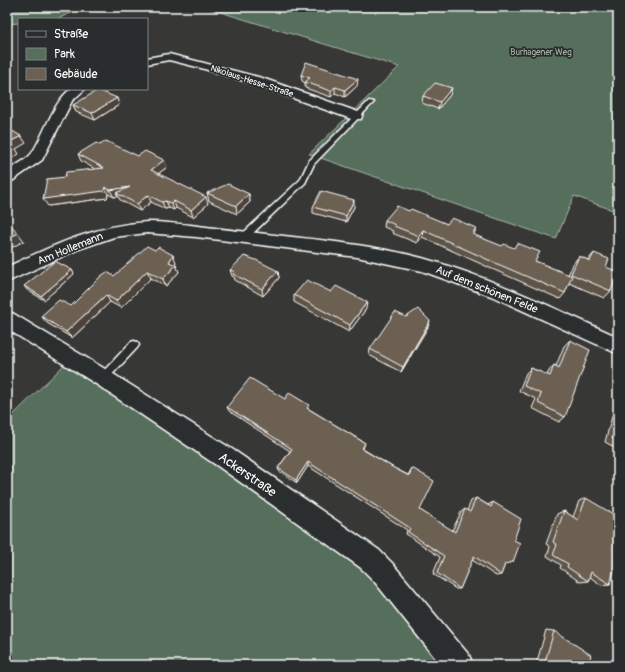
<svg xmlns="http://www.w3.org/2000/svg" width="625" height="672" font-family="Pangolin,sans-serif">
	<style>
		.green { fill: #566e5b; stroke: #aab6ad }
		.lines { fill: none; stroke-linecap: round; stroke-linejoin: round }
		.service-casing { stroke: #fff; stroke-width: 3 }
		.minor-casing { stroke: #fff; stroke-width: 3 }
		.service { fill: #2a2d2e; fill-rule: evenodd }
		.minor { fill: #2a2d2e; fill-rule: evenodd }
		.wall { fill: #5d5347; stroke: #fff }
		.shaded-wall { fill: #4c433a; stroke: #fff }
		.building { fill: #6c6053; stroke: #fff }
		.labels { text-anchor: middle; stroke-width: 3.5; stroke-linejoin: round; paint-order: stroke }
		.far-park-label { font-size: 9px; fill: #aab6ad; stroke: #2a2d2e }
		.far-street-label { font-size: 9px; fill: #fff; stroke: #2a2d2e }
		.street-label { font-size: 11px; fill: #fff; stroke: #2a2d2e }
		.near-street-label { font-size: 13px; fill: #fff; stroke: #2a2d2e }
	</style>
	<rect width="100%" height="100%" fill="#373735"/>
	<filter id="ink" filterUnits="userSpaceOnUse"><feTurbulence type="fractalNoise" baseFrequency=".025" numOctaves="2"/><feDisplacementMap in="SourceGraphic" scale="8" xChannelSelector="R" yChannelSelector="G"/><feConvolveMatrix kernelMatrix="1 2 1 2 8 2 1 2 1" color-interpolation-filters="sRGB"/></filter>
	<g filter="url(#ink)">
		<path class="green" d="M7 7H85L57 19H19V23L7 24Z
			M204 7H618V212L574 196 556 239 309 154 399 67Z
			M65 364 208 460 371 575 443 665H7V421Z"/>
		<g class="lines">
			<defs>
				<path id="service" d="M369 101 374 102 314 164 305 183 246 240H240L239 238 240 236 300 180 309 161Z
					M134 341 137 342 139 345 137 348 106 381 103 382 100 381 98 378 100 375 131 342Z"/>
				<path id="minor" d="M169 54 262 78 361 113 362 116 361 119H351L254 84 201 68 169 60 147 64V58Z
					M71 89H85L72 101 42 160 12 181 7 183V171C14 166 27 160 32 153 44 135 54 100 71 89Z
					M147 222C181 222 214 229 249 232 307 239 365 243 422 258 490 277 554 308 618 337V354L491 296 422 271 357 257 196 237 147 233 114 237 79 249 7 282V267C52 246 96 225 147 222Z
					M7 311 14 314 110 372 235 451 379 550 392 563 469 655 473 665H441L374 581 361 568 219 467 96 384 7 329Z"/>
			</defs>
			<use href="#service" class="service-casing"/>
			<use href="#minor" class="minor-casing"/>
			<use href="#service" class="service"/>
			<use href="#minor" class="minor"/>
		</g>
		<path class="wall" d="M301 75 357 86 345 97 335 93 331 97 305 88V83L302 81Z
			M450 95 438 109 422 103 423 96Z
			M117 98 119 105 95 120 76 112 73 105Z
			M100 145 138 156 167 167 158 174 208 204 193 217 176 208 174 210 169 208 165 209 151 202 140 211 120 200 118 196 114 197 108 194 107 198 48 206 65 177 95 169 81 161 78 154Z
			M207 193 249 194 250 202 237 214 209 201Z
			M313 207H354L346 222 313 213Z
			M409 211 447 224 476 228 474 235 568 275 573 264 579 256 588 260 594 253 606 267 611 291 604 298 569 283 565 293 560 299 490 268 422 237 417 243 392 233 393 231 384 227 385 220Z
			M176 262 175 264 179 272 166 286 151 278 121 308 110 302 72 338 47 323 41 316 71 306 114 276Z
			M72 270 74 274 44 300 27 290 24 286Z
			M230 270 278 271 279 278 263 296 235 280 234 277 232 276Z
			M331 292 366 309 349 332 294 302V295Z
			M406 317 428 327 401 372 369 355 370 349Z
			M570 340 565 417 559 422 532 408 536 399 519 391 526 373 531 368 547 375 549 371 554 365 556 366 564 346Z
			M285 399 309 409 365 443 363 449 394 468 408 475 412 468 420 510 452 531 461 512 465 509 467 511 471 501 476 498 488 505 493 502 505 564 501 575 496 576 472 560 460 589H456L433 574 440 557 406 534 407 530 308 466 297 483 279 471 278 468 290 451 229 411 227 407Z
			M618 407V449L605 442 614 409Z
			M586 498 610 584 601 585 590 577 588 581 580 582 560 568 561 565 547 556 550 547 546 544 557 514 564 511 573 517 579 501Z
			M546 630 554 631 588 665H536Z"/>
		<path class="shaded-wall" d="M358 79 357 86 345 97V90Z
			M335 87V93L331 97V91Z
			M452 88 450 95 438 109 440 102Z
			M117 98 119 105 95 120 92 113Z
			M21 136 26 143 16 149 19 154 7 161V150L8 143Z
			M164 160 167 167 154 177 151 170Z
			M105 187 108 194 107 198 48 206 43 199Z
			M130 187 116 193 118 196 114 197 110 190Z
			M249 194 250 202 237 214 236 206Z
			M148 195 151 202 140 211 137 204Z
			M206 197 208 204 193 217 191 210Z
			M354 200V207L346 222V216Z
			M166 201 169 208 165 209 162 202Z
			M174 201 176 208 174 210 171 203Z
			M423 230 422 237 417 243 419 236Z
			M18 233 24 241 7 250V239Z
			M173 255 176 262 172 269 169 262Z
			M176 265 179 272 166 286 163 279Z
			M72 270 74 274 44 300 41 296Z
			M147 271 151 278 121 308 116 301Z
			M278 271 279 278 263 296 262 289Z
			M106 295 110 302 72 338 66 332Z
			M367 302 366 309 349 332 350 325Z
			M430 321 428 327 401 372 403 367Z
			M308 462V466L297 483 296 480Z"/>
		<path class="building" d="M306 62 358 79 345 90 335 87 331 91 305 82 310 78 301 75Z
			M435 83 452 88 440 102 423 96Z
			M98 90 117 98 92 113 73 105Z
			M7 128 21 136 8 143 14 146 7 150Z
			M106 141 138 156 145 151 164 160 151 170 206 197 191 210 174 201 171 203 166 201 162 202 148 195 137 204 116 193 130 187 110 190 105 187 104 191 43 199 47 179 65 177 66 172 104 168 78 154 96 143 100 145Z
			M228 184 249 194 236 206 207 193Z
			M321 191 354 200 346 216 313 207Z
			M397 206 409 211 411 209 447 224 452 218 476 228 472 234 502 246 504 244 514 248 517 243 540 252 535 261 572 276 565 293 493 262 423 230 419 236 394 226 395 225 385 220Z
			M7 221 18 233 7 239Z
			M147 246 155 250 158 247 173 255 169 262 176 265 163 279 147 271 116 301 106 295 66 332 41 316 59 300 71 306 101 276 107 272 114 276Z
			M594 253 609 259 606 267 618 272 611 291 571 274 579 256 590 261Z
			M244 256 256 260 278 271 262 289 233 274 235 272 230 270Z
			M55 261 72 270 41 296 24 286Z
			M307 280 331 292 336 286 367 302 350 325 294 295Z
			M418 309 430 321 403 367 370 349 395 312 406 317Z
			M570 340 590 350 565 417 538 403 541 394 524 386 531 368 550 376 554 365 559 368Z
			M250 378 285 399 289 393 309 405 307 408 365 443 362 449 394 468 409 476 412 468 434 481 420 510 455 532 465 509 470 512 476 498 491 507 493 502 521 519 514 540 520 543 513 562 505 564 501 575 474 556 460 589 437 573 444 556 408 532 410 528 308 462 296 480 278 468 292 449 227 407Z
			M618 417V441L612 438Z
			M586 498 618 517V556L610 584 591 572 588 581 567 567 568 564 553 555 557 545 553 542 564 511 578 520Z
			M554 631 591 655 588 665H544Z"/>
	</g>
	<g class="labels">
		<g class="far-park-label">
			<text x="541" y="55">Burhagener Weg</text>
		</g>
		<g class="far-street-label">
			<text transform="translate(252 81) rotate(18)" y="3">Nikolaus-Hesse-Straße</text>
		</g>
		<g class="street-label">
			<text transform="translate(70 248) rotate(-22)" y="4">Am Hollemann</text>
			<text transform="translate(487 289) rotate(22)" y="4">Auf dem schönen Felde</text>
		</g>
		<g class="near-street-label">
			<text transform="translate(248 474) rotate(35)" y="5">Ackerstraße</text>
		</g>
	</g>
	<rect width="625" height="672" fill="none" stroke="#2a2d2e" stroke-width="24"/>
	<rect x="12" y="12" width="601" height="648" fill="none" stroke="#fff" stroke-width="1.5" filter="url(#ink)"/>
	<rect x="18" y="18" width="130" height="72" fill="#2a2d2e" stroke="#7f8182"/>
	<rect x="26" y="31" width="20" height="6" fill="#2a2d2e" stroke="#7f8182"/>
	<text x="54" y="38" font-size="12" fill="#ffffff">Straße</text>
	<rect x="26" y="48" width="20" height="12" fill="#566e5b" stroke="#7f8182"/>
	<text x="54" y="58" font-size="12" fill="#ffffff">Park</text>
	<rect x="26" y="68" width="20" height="12" fill="#6c6053" stroke="#7f8182"/>
	<text x="54" y="78" font-size="12" fill="#ffffff">Gebäude</text>
</svg>
